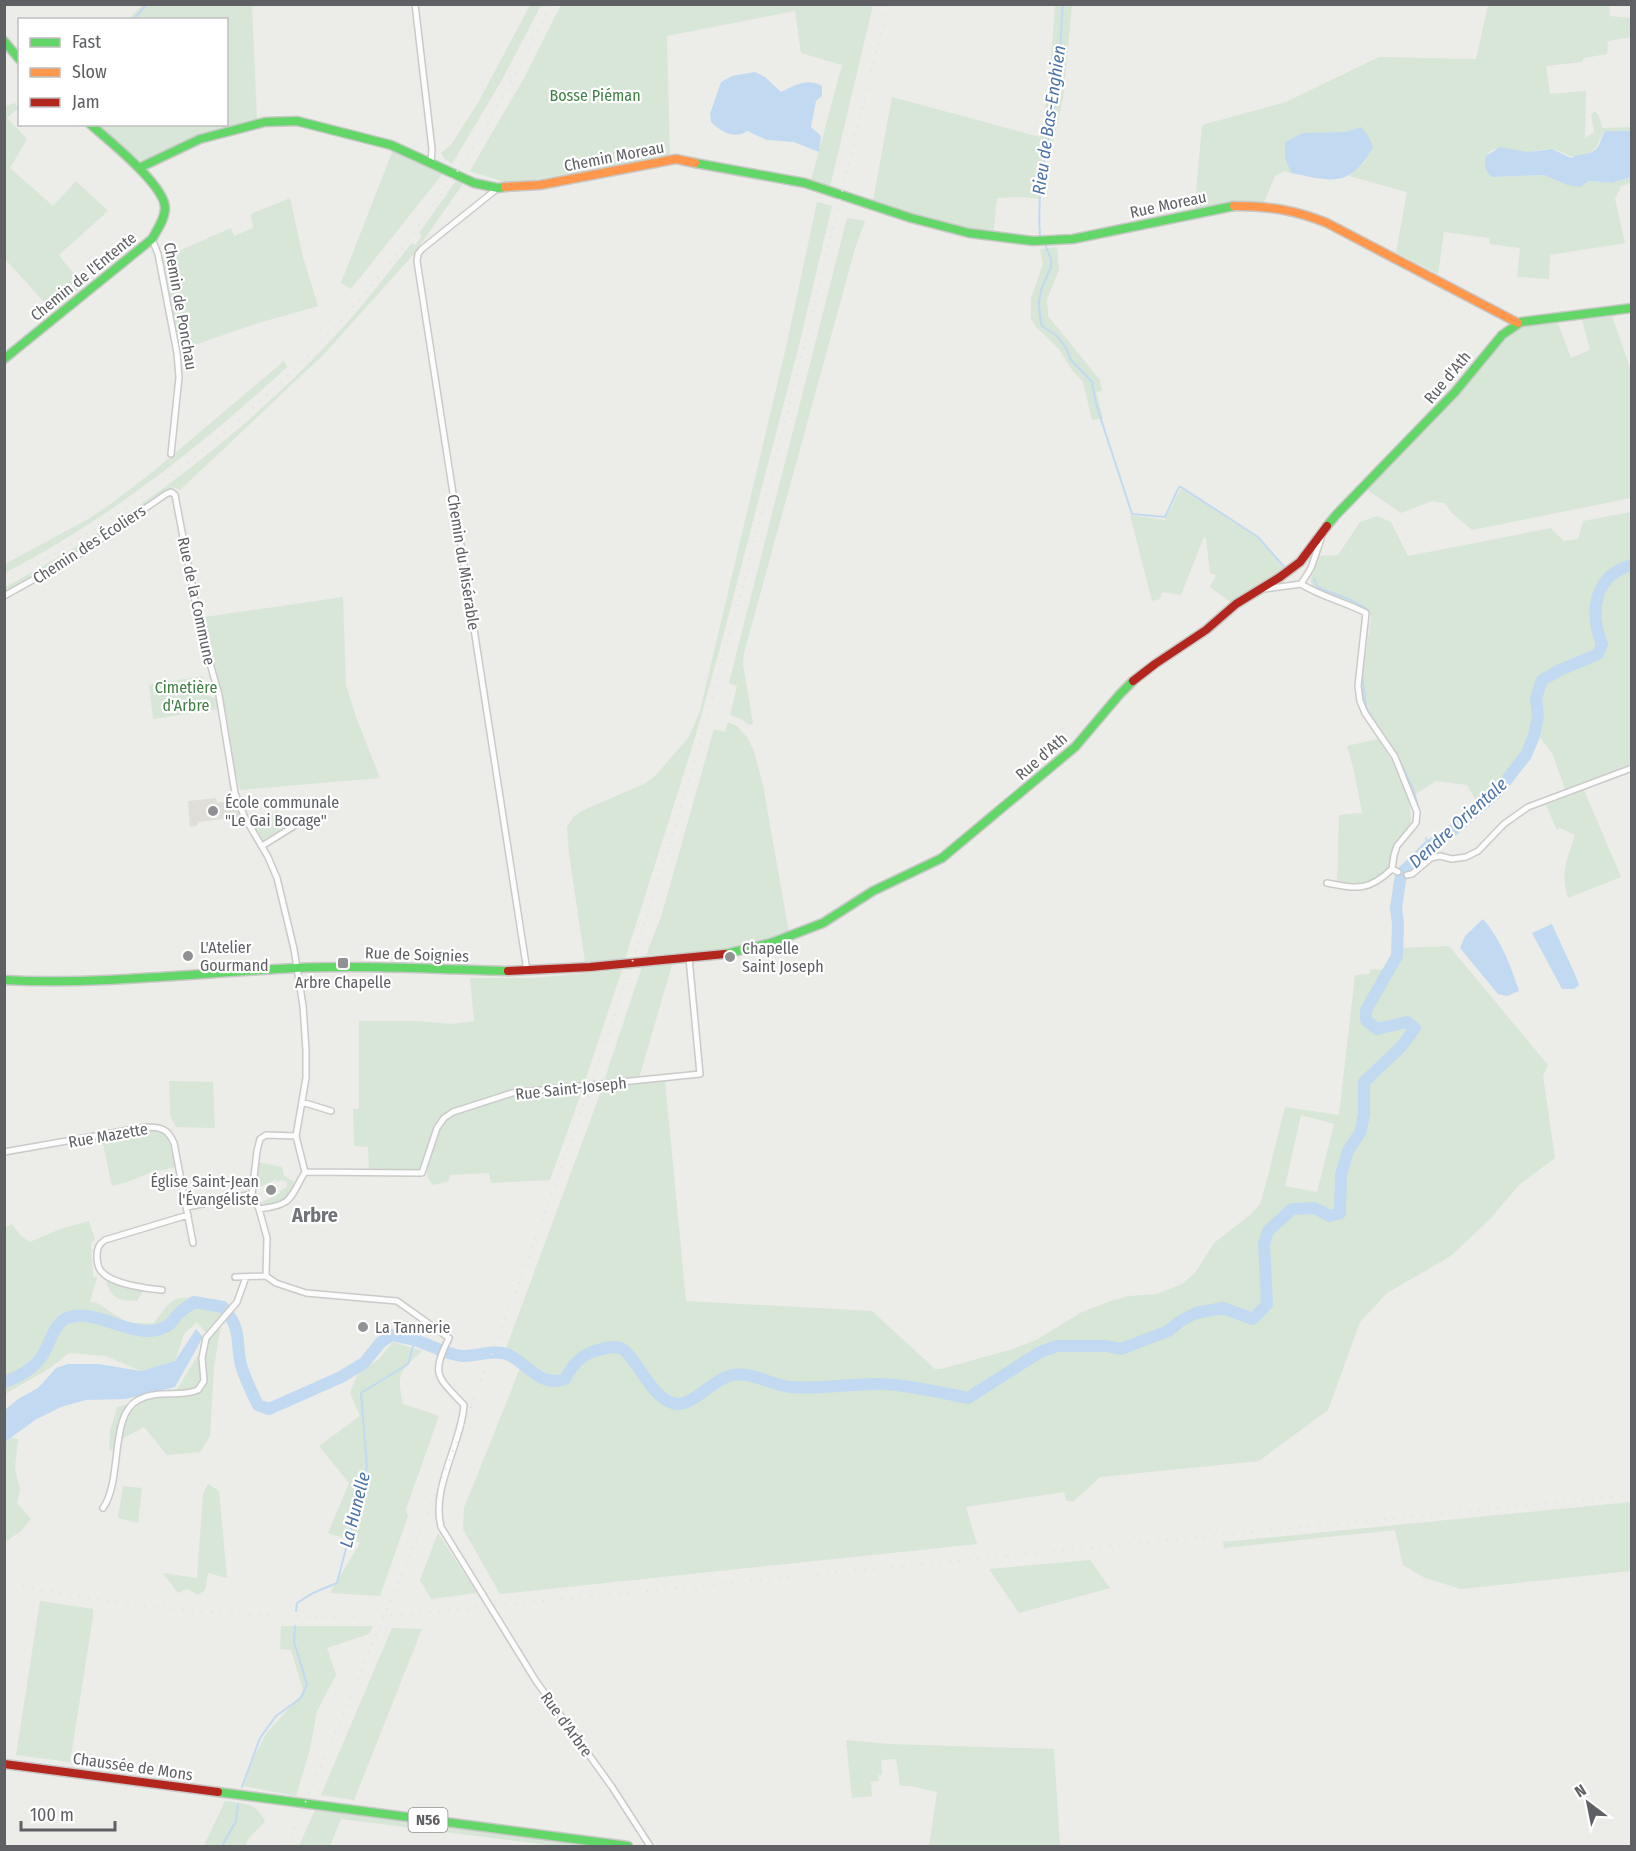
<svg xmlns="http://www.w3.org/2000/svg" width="1636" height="1851" font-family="'Fira Sans Condensed',sans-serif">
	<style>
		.education { fill: #dfded8 }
		.green { fill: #d7e6d6; fill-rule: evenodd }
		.water { fill: #c1daf1 }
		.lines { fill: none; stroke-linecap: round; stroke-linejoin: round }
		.stream { stroke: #c1daf1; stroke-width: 2 }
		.river { stroke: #c1daf1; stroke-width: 12 }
		.street-casing { stroke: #cacac9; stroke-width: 8 }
		.fast-casing { stroke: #c8c8c8; stroke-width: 11 }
		.slow-casing { stroke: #c8c8c8; stroke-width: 11 }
		.jam-casing { stroke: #c8c8c8; stroke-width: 11 }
		.street { stroke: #fcfcfc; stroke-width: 5 }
		.fast { stroke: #63d668; stroke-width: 8 }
		.slow { stroke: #ff974d; stroke-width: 8 }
		.jam { stroke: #b3261e; stroke-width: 8 }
		.rail { stroke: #e3e4e3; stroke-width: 2; stroke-dasharray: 1.5 8; stroke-linecap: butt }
		.poi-dot { fill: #909192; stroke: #fff; stroke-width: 2 }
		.labels { text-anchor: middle; stroke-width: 4.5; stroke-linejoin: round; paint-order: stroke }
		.shield { fill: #fff; stroke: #8e9092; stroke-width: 1.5 }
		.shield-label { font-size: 15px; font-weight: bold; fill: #5e6064 }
		.park-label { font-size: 16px; fill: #408146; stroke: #fff }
		.street-label { font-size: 16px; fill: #5e6064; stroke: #fff }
		.poi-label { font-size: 16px; fill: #5e6064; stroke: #fff; text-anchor: start }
		.water-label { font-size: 18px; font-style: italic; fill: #4d74a6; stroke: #fff }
		.quarter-label { font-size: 20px; font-weight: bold; fill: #6f7276; stroke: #fff }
	</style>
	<rect width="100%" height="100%" fill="#ecece8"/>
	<path class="education" d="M216 798 217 803 233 801 240 817 198 822 197 826 190 827 188 801Z"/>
	<path class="green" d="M143 5H252L257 120 199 135 145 160 134 159 95 125 226 124V20L128 19Z
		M530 5H541L503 78 452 164 445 159 441 153 451 145 479 101Z
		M561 5H873L829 191 810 184 842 65 801 53 795 11 667 36 670 156 510 184 470 171 524 78Z
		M1055 5H1072L1063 98 1053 144 1047 152 1039 199 1019 197 997 198 993 237 911 218 873 201 892 97 1040 137 1049 88Z
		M1488 5H1609L1610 16 1631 18V37L1608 41 1607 54 1584 58 1582 62 1546 66 1550 94 1586 91 1585 138 1594 132 1591 115 1595 111 1599 116 1602 128 1631 127V131H1606C1596 138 1602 148 1586 154 1569 161 1566 151 1551 149 1544 148 1536 151 1529 152 1514 153 1491 138 1484 162L1492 177 1544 175 1567 185 1589 181 1612 183 1631 177V183L1621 186 1615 199 1625 243 1550 255 1549 279 1517 277 1520 248 1490 244 1489 238 1444 232 1438 274 1396 252 1407 192 1349 176 1365 162 1361 127 1345 132 1303 134 1285 158 1291 173 1284 171 1275 176 1262 207 1194 214 1202 125 1286 102 1379 57 1476 59Z
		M15 103 18 108 7 118 27 139 10 168 53 206 76 181 108 211 59 255 83 286 56 309 51 302 47 305 5 259V106Z
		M393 150 444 172 351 289 341 283Z
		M456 181 463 184 413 255 324 354 180 490 173 487 77 553 5 594V587C131 520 250 431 346 324 369 298 390 270 412 243L415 245 422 236 419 233Z
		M290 198 303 257 318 306 255 324 180 350 163 258 231 228 234 236 253 228 251 214Z
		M817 202 832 206 799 345 721 644 695 738 625 959 585 962 569 854 567 827 574 816 586 809 646 783 655 776 689 737 700 711 787 343Z
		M847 218 865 221 856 245 744 653 743 664 753 724 749 725 743 720 730 715 737 686 729 683Z
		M1057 247 1059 270 1047 299 1048 316 1100 380 1102 391 1096 392 1103 418 1092 420 1083 382 1072 370 1059 349 1036 327 1031 319V298L1043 264 1040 249Z
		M1612 316 1631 371V498L1472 530 1452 513 1445 503 1432 501 1401 513 1363 487 1518 323 1556 318 1571 358 1590 350 1582 320Z
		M284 361 287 367C201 446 109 519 5 573V564L90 518 112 503 155 470Z
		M1181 488 1258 538 1285 570 1230 602 1210 587 1216 575 1210 573 1206 538 1204 537 1181 595 1162 592 1160 599 1152 601 1130 515 1165 520Z
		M1631 512V764L1565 789 1553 755 1540 737 1538 697 1544 681 1575 669 1560 670 1542 680C1540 686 1537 693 1536 698 1535 711 1538 723 1534 736 1527 762 1500 790 1480 807L1467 785 1436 781 1411 797 1402 772 1360 701 1359 677 1362 678 1371 618 1370 613 1355 604 1314 590C1307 577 1313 568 1318 556L1338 555 1360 522 1377 516 1391 522 1408 556 1551 528 1564 541 1578 539 1583 521Z
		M343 597 346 685 356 717 380 778 240 790 226 739 221 710 198 618Z
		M203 676 205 694 216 699 218 709 153 719 149 685Z
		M728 722 737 726 747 737 754 751 763 785 789 933 731 950 646 955 661 917 714 729 725 732Z
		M1378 739C1395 763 1412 795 1411 824 1396 841 1392 848 1390 870L1369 888H1340L1337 887 1339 815 1362 813 1354 771 1347 746Z
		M1584 790 1621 877 1568 898C1560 872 1567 860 1575 835L1560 828 1557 830 1546 805Z
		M277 811 281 829 263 840 254 825Z
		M1449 946 1548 1065 1543 1076 1555 1158 1520 1184 1490 1219 1451 1256 1387 1293 1360 1322 1328 1410 1259 1461 1100 1477 1073 1502 1066 1500 1064 1492 966 1507 977 1544 500 1594 463 1529 464 1508 523 1361 505 1351 603 1086 665 1080 686 1301 872 1311 935 1369H941L1013 1349 1036 1340 1082 1312 1111 1301 1129 1296 1157 1294 1182 1284 1195 1273 1214 1243 1250 1215 1260 1204 1267 1180 1285 1107 1339 1115 1355 975 1369 974 1371 969 1384 970 1391 955H1398L1399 948ZM1301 1115 1334 1124 1317 1192 1285 1186ZM618 1344C635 1355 659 1407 680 1403 689 1402 697 1393 704 1390L680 1404 668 1403 644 1380 627 1356 612 1345ZM1041 1351 968 1398C939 1393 910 1385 881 1384 848 1384 808 1395 776 1383 812 1388 846 1382 881 1383 910 1383 939 1392 968 1396L1010 1368Z
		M672 965 639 1078 604 1081 642 967Z
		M622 970 584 1084 516 1090 450 1111C432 1121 428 1148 422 1165L419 1169H369L368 1147 354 1146 353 1109H359V1021H416L451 1024 474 1021 470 978H533Z
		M169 1081 213 1082 215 1128 176 1127 170 1116Z
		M583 1088 550 1180 491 1183 489 1173 450 1175 449 1181 434 1185 431 1183 427 1176 428 1165 441 1126 451 1115 508 1096Z
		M138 1131H160L168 1136 175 1167 149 1173 128 1182 112 1186 102 1139Z
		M258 1162 282 1167 284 1176 294 1182C291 1199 275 1208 260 1203L280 1193V1191L287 1187V1182L282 1180 277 1182 275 1180 257 1188Z
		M89 1221 95 1240 91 1242 93 1277H97L90 1302 97 1303 128 1323H154C176 1293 172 1297 209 1299L223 1314 214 1367 210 1436 200 1452 167 1455 144 1427 122 1439 121 1444 109 1451 110 1431 117 1407 167 1395 178 1388 209 1337 197 1322 184 1334 175 1361 141 1371 106 1356 69 1353 50 1368 5 1394V1228L12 1224 21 1236 30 1242 60 1229Z
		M108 1279 144 1289 137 1301C117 1300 113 1300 106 1281Z
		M393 1342 422 1351C400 1372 396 1373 403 1404L439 1416 406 1509 408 1516 380 1596 330 1593 360 1543 328 1533 349 1483 319 1446 360 1416 350 1393 357 1375 379 1359Z
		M10 1438 18 1439 15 1468 20 1490 17 1503 31 1519 21 1531 5 1542V1442Z
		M208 1484 219 1491 227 1578 208 1573 205 1590 198 1595 187 1589 178 1593 163 1573 197 1578 203 1494Z
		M123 1486 142 1488 138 1523 118 1518Z
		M1631 1502V1571L1461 1589 1425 1578 1403 1565 1395 1530 1224 1548 1223 1542Z
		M438 1533 477 1593 431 1599 420 1580Z
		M1090 1560 1110 1588 1019 1613 989 1569Z
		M40 1601 93 1609V1617L70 1762 16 1755Z
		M281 1626H373L369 1634 327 1648 336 1675 317 1711 310 1749 296 1796 244 1786 252 1761 266 1734 300 1696 303 1690 291 1650 280 1649Z
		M392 1628 422 1629 354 1800 321 1795Z
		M846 1740 889 1744 1054 1749 1060 1846H929L937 1792 911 1786H900L896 1759 881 1760 882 1775H878L879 1781 871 1782 872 1796 852 1798Z
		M225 1801C245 1804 256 1802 265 1822L249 1838 245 1846H204Z
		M315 1810 589 1846H557L341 1819 330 1846H299Z"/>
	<path class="water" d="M755 72 765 77 781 92C794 86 807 77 822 86V96L816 101 811 127 821 136 819 152 794 142 767 140 747 131C735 140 720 131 711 122L710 114 721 82 732 76Z
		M1361 127 1367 134 1373 147C1350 189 1331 181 1291 173L1285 158V142L1303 133 1345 132Z
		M1606 131H1631V177L1612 183 1589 181 1580 187 1567 185 1544 175 1492 177C1485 170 1483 165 1486 156L1500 147 1528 152 1552 149 1571 158C1580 152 1589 157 1597 148 1602 142 1600 136 1606 131Z
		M1483 919C1500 938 1511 966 1519 991L1507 996 1498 994 1460 948 1465 936Z
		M1552 924 1577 979 1579 985 1574 989H1562L1532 933Z
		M196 1329 203 1337 175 1387 126 1399 86 1400 61 1407 35 1420 5 1442V1410L18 1399 38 1388 56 1368 68 1364H98L141 1371 175 1361Z"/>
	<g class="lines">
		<path class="stream" d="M133 20 147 4
			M1040 235C1036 189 1048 143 1056 97 1061 67 1060 35 1063 4
			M1046 247 1051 259V267L1041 290 1039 303 1040 317 1042 326 1056 335 1066 348 1071 360 1092 382 1096 404 1132 514 1165 517 1179 487H1181L1258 537 1286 569
			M1314 579 1317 587 1353 601 1367 609 1368 621 1365 645
			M1362 672 1366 707 1377 726
			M1397 755 1413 789 1417 803
			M1426 838 1428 847
			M296 1611 297 1603 313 1593 337 1583 367 1467 361 1393 408 1364 415 1340
			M242 1787 260 1738 276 1716 301 1698 307 1684 294 1642 295 1626
			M222 1846 236 1821 238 1804"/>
		<path class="river" d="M4 1382C18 1378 34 1368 42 1356 50 1345 53 1324 67 1318 97 1305 139 1347 170 1324 173 1321 176 1316 179 1313 183 1309 189 1306 194 1302L223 1307C243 1331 235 1339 241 1365 245 1379 252 1393 258 1405L269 1409 341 1377 364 1363 381 1342 392 1335C399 1337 407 1338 415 1340 431 1345 446 1355 463 1356 478 1356 494 1349 509 1355 529 1365 541 1388 565 1379 572 1365 582 1354 598 1350 605 1348 613 1346 620 1348 635 1352 652 1403 677 1404 693 1405 712 1381 729 1376 750 1370 770 1385 791 1387 821 1390 852 1383 882 1384 911 1385 940 1393 968 1398L1040 1352 1057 1346H1107L1121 1349 1168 1331 1182 1320 1196 1313 1223 1308 1253 1319 1267 1304 1264 1244 1268 1231 1292 1209 1314 1208 1330 1216 1340 1213 1341 1175 1348 1151 1361 1131 1364 1113V1082L1401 1047 1415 1028 1407 1022 1377 1029 1366 1020V1010L1397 956 1398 924 1396 908 1401 874 1428 847 1453 830 1497 792 1526 755 1534 736 1538 716 1536 698 1542 680 1560 670 1598 654 1602 644C1589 612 1594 575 1632 565"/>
		<defs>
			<path id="street" d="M415 4 432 149 431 162
				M498 188 422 249 418 254 417 261 527 971
				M152 239 158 254 177 353 179 377 171 454
				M1301 584C1322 597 1345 602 1366 613L1358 686 1360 701 1365 713 1395 757 1417 812 1416 823 1397 846 1394 855 1392 869 1398 872
				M1301 584 1311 568 1321 539
				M1264 589 1301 584
				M4 596 81 553 166 494 171 492 175 495 201 632 219 695 235 793 244 816 268 857 277 878 294 949 303 1006 306 1050V1078L296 1136
				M262 846 294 826
				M1407 875 1412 874 1431 858 1440 856 1452 859 1466 857 1478 851 1504 824 1528 807 1632 768
				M1327 883C1358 889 1369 891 1392 869
				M302 1102 331 1111
				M4 1152 146 1127C161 1127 168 1129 174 1143L193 1243
				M305 1172 422 1173 437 1128 444 1118 453 1112 512 1093 700 1074 689 958
				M187 1207 252 1194
				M259 1209C293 1205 289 1199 305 1172L296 1136
				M266 1276 276 1283 306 1293 397 1301 449 1338C430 1376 438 1377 464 1405 461 1445 431 1487 441 1527L536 1681 612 1787 650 1846
				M266 1276 267 1238 259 1209 252 1194 257 1151 260 1139 266 1135 296 1136
				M235 1277 266 1276
				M162 1290C148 1289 113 1284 103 1273 98 1269 97 1262 97 1256 97 1248 99 1244 105 1240L188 1215
				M103 1508C123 1480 109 1415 138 1400 158 1389 179 1398 198 1390L204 1381 202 1358 206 1338 237 1302 246 1277"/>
			<path id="fast" d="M4 41 20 60
				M695 163 805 183 911 218 969 233 1033 241 1073 239 1234 206
				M139 168 200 139 265 122 297 121 391 145 474 183 498 188 505 187
				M4 359 152 239C157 230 165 219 165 208 165 185 108 140 90 124
				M1327 526 1336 515 1455 392 1502 335 1521 322 1632 308
				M725 954 771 943 823 923 873 891 942 858 1075 747 1120 694 1133 681
				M4 980C101 985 198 973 295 968 365 965 437 969 508 971
				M218 1792 628 1846"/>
			<path id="slow" d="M505 187 540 185 676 159 695 163
				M1234 206C1269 206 1295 210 1327 223L1518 323"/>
			<path id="jam" d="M1133 681 1155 664 1206 630 1236 604 1280 577 1300 562 1327 526
				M508 971 590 967 725 954
				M4 1764 218 1792"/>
		</defs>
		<use href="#street" class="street-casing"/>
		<use href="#fast" class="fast-casing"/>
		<use href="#slow" class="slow-casing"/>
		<use href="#jam" class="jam-casing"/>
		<use href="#street" class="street"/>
		<use href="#fast" class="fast"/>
		<use href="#slow" class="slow"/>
		<use href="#jam" class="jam"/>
		<path class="rail" d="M4 582C185 486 338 348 452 179 490 123 521 64 551 4
			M4 1582C135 1610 267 1621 399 1615L1632 1495
			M287 1846C346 1706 407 1565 464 1424 528 1264 587 1101 640 938 739 631 810 317 888 4"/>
	</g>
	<g class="poi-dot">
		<circle cx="213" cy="811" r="6"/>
		<circle cx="188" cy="956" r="6"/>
		<circle cx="730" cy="957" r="6"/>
		<rect x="337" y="957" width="12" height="12" rx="3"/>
		<circle cx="271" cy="1190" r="6"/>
		<circle cx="363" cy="1327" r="6"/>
	</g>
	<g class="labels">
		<rect class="shield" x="408.5" y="1808" width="39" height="24" rx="4.5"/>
		<g class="shield-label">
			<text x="428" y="1825">N56</text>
		</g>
		<g class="park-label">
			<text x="595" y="101">Bosse Piéman</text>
			<text x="186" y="693">Cimetière<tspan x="186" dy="18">d'Arbre</tspan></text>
		</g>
		<g class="street-label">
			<text transform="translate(614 156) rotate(-11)" y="6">Chemin Moreau</text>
			<text transform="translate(1168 204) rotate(-12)" y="6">Rue Moreau</text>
			<text transform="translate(83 276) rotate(-39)" y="6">Chemin de l'Entente</text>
			<text transform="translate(181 306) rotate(80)" y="6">Chemin de Ponchau</text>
			<text transform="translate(1447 377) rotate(-50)" y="6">Rue d'Ath</text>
			<text transform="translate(89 544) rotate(-33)" y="6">Chemin des Écoliers</text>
			<text transform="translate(464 562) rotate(81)" y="6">Chemin du Misérable</text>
			<text transform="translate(197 601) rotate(78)" y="6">Rue de la Commune</text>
			<text transform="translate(1041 756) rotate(-41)" y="6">Rue d'Ath</text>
			<text transform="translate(417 954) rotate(2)" y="6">Rue de Soignies</text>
			<text transform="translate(571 1088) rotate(-6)" y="6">Rue Saint-Joseph</text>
			<text transform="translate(108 1135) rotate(-10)" y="6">Rue Mazette</text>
			<text transform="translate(567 1724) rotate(54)" y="6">Rue d'Arbre</text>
			<text transform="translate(133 1766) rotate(8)" y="6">Chaussée de Mons</text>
		</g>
		<g class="poi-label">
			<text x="225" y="808">École communale<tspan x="225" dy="18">"Le Gai Bocage"</tspan></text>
			<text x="200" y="953">L'Atelier<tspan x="200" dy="18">Gourmand</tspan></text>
			<text x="742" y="954">Chapelle<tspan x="742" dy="18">Saint Joseph</tspan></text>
			<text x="343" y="988" text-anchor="middle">Arbre Chapelle</text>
			<text x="259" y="1187" text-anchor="end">Église Saint-Jean<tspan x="259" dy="18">l'Évangéliste</tspan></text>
			<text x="375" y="1333">La Tannerie</text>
		</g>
		<g class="water-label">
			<text transform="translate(1049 120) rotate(-82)" y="6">Rieu de Bas-Enghien</text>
			<text transform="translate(1458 823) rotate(-42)" y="6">Dendre Orientale</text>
			<text transform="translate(355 1510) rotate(-76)" y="6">La Hunelle</text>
		</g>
		<g class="quarter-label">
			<text x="315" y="1222">Arbre</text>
		</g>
	</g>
	<rect width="1636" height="1851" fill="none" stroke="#5e6064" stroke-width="12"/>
	<rect x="18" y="18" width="210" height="108" fill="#ffffff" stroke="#bfbfc1" stroke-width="1.5"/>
	<rect x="30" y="38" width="30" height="9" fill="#63d668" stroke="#bfbfc1" stroke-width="1.5"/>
	<text x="72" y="48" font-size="18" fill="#5e6064">Fast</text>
	<rect x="30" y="68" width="30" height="9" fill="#ff974d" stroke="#bfbfc1" stroke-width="1.5"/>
	<text x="72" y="78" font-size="18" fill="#5e6064">Slow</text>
	<rect x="30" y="98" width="30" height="9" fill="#b3261e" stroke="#bfbfc1" stroke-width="1.5"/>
	<text x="72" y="108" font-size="18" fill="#5e6064">Jam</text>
	<g transform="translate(1588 1803) rotate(328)" stroke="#ffffff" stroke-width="4.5" paint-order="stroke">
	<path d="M0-4.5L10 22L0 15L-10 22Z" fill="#5e6064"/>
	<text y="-9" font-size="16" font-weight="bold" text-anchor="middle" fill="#5e6064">N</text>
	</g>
	<path d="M21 1821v9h94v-9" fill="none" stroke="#5e6064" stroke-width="3"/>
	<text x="30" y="1821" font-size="18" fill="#5e6064" stroke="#ffffff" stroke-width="4.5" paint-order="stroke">100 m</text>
</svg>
